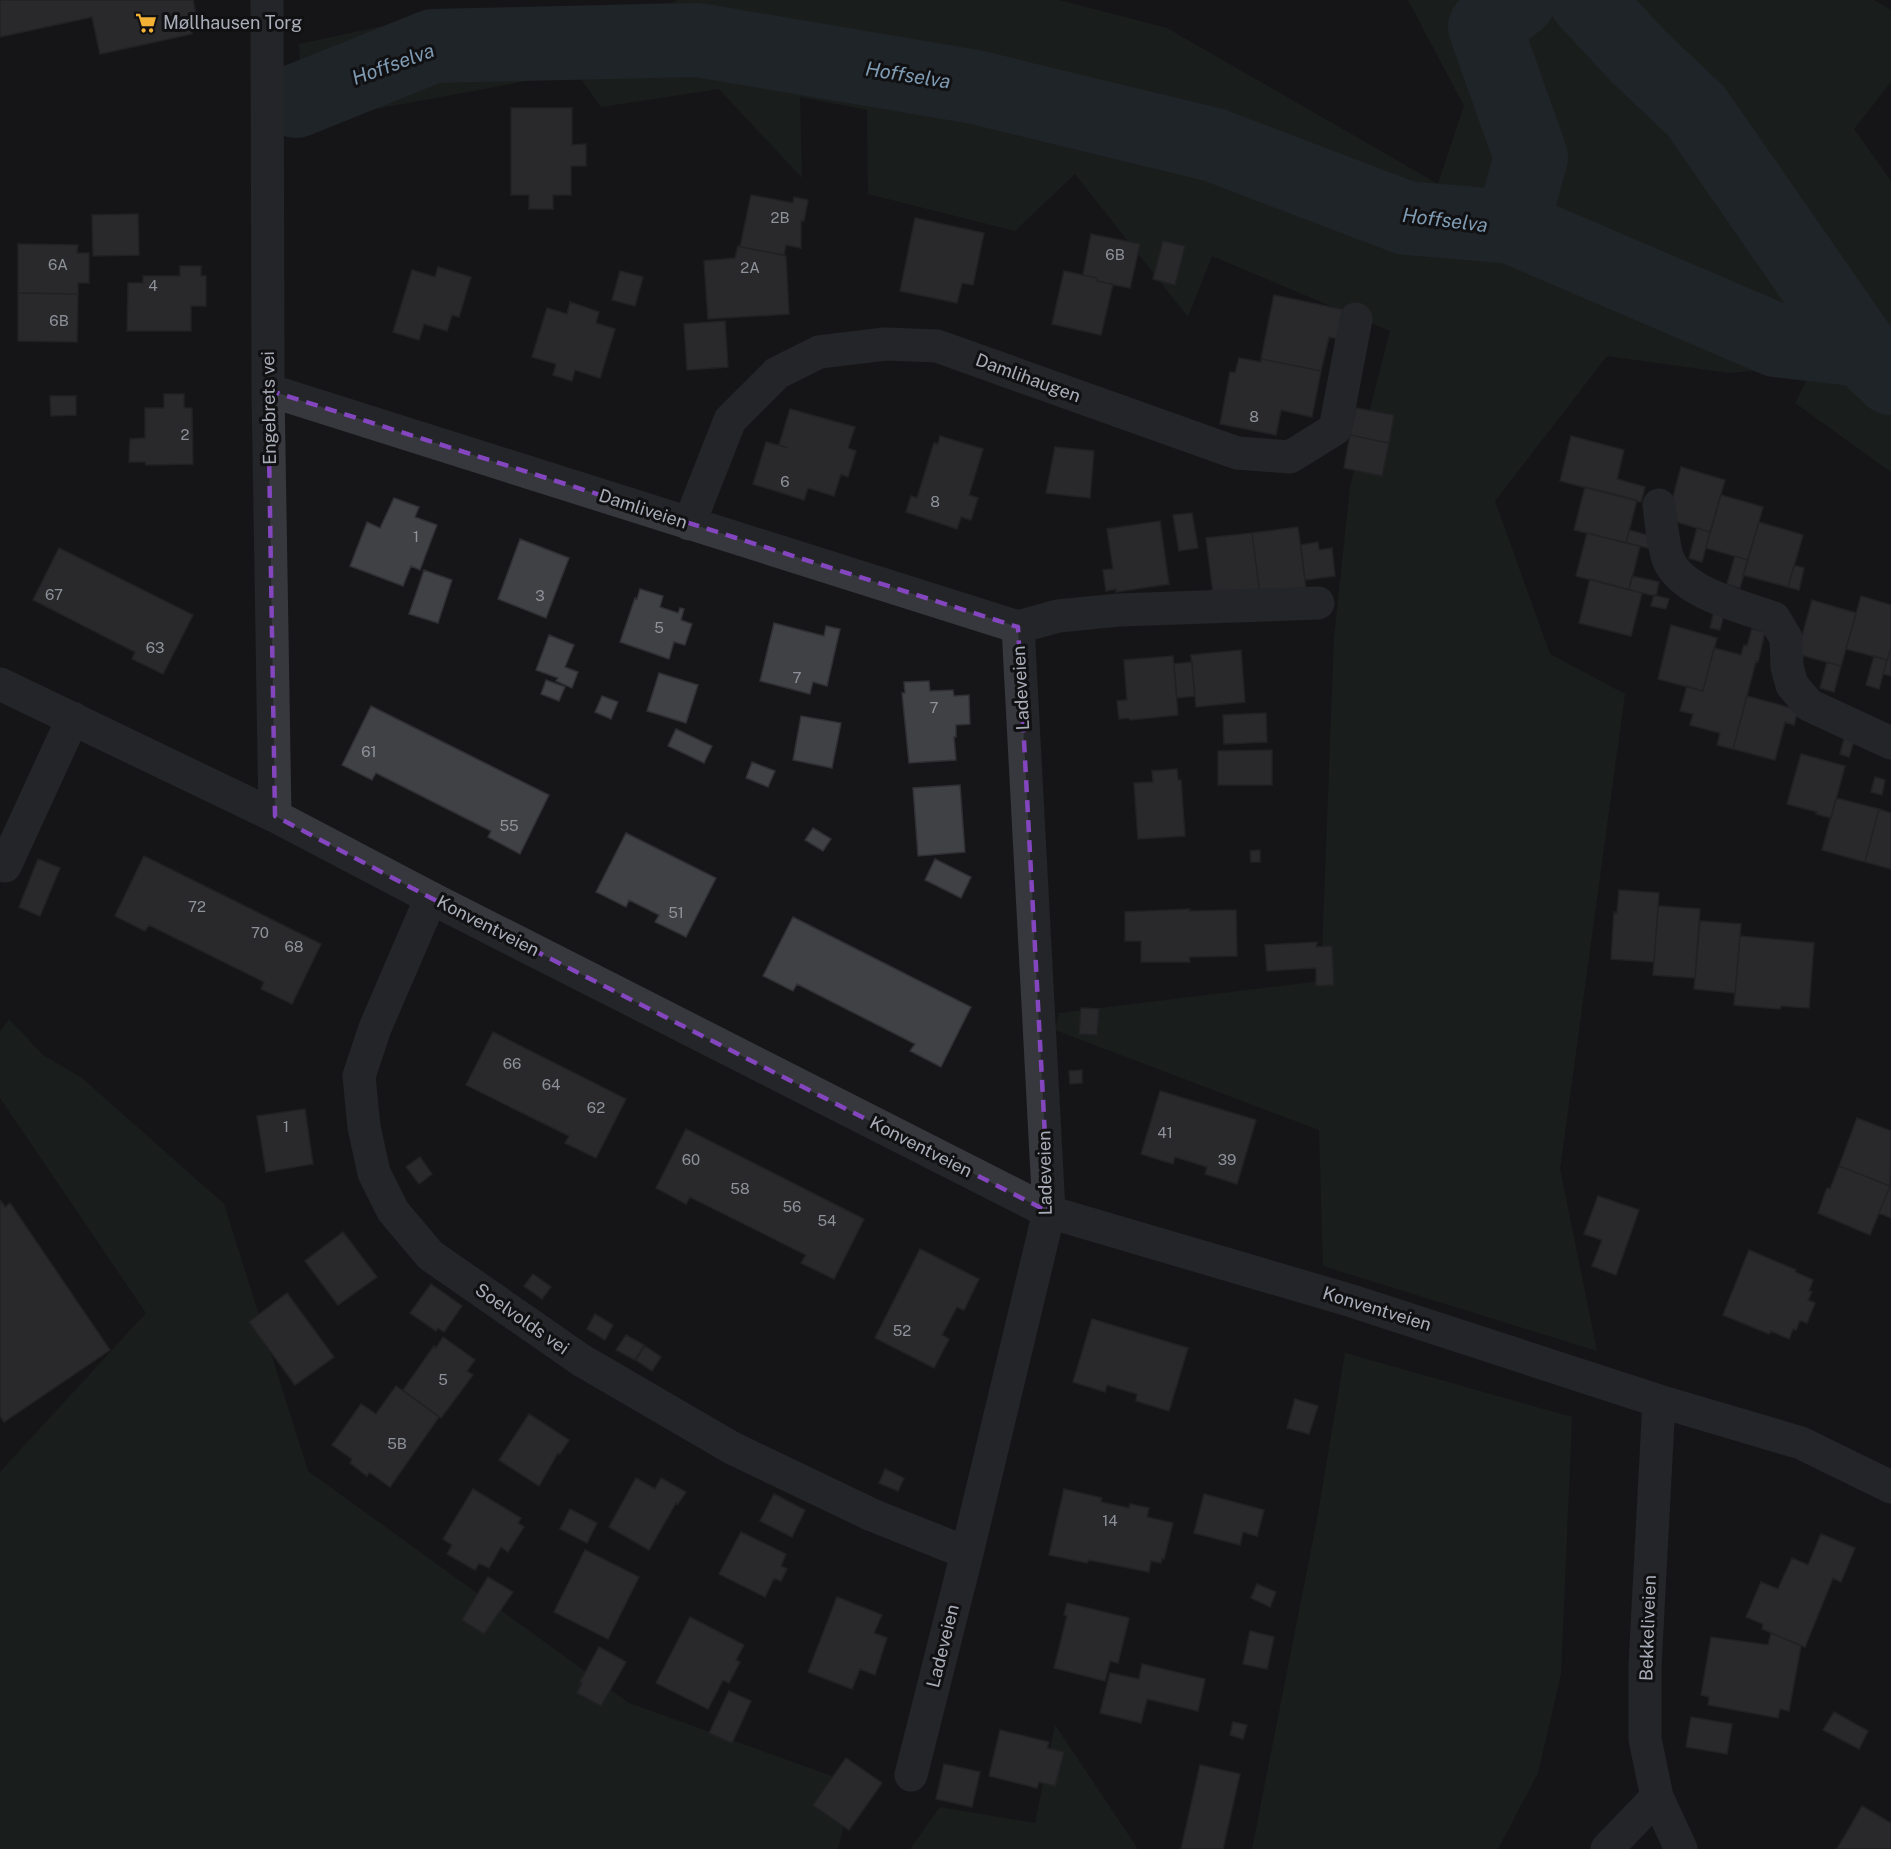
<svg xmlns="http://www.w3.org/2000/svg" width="1891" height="1849" font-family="'Public Sans',sans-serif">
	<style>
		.green { fill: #1e261f }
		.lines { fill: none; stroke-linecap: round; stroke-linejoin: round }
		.river { stroke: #2c353c; stroke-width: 74 }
		.building { fill: #404145; stroke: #303034; stroke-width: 1.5 }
		.minor { stroke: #37383d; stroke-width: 33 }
		.marked { fill: none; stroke: #8446be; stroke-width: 4.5; stroke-dasharray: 12 8; stroke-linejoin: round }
		.labels { text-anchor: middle; stroke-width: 6; stroke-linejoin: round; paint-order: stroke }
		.number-label { font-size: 15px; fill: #8e929b }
		.poi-label { font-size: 18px; fill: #a8adb8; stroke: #111113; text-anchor: start }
		.street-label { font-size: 18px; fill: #a8adb8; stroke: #111113 }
		.water-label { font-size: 20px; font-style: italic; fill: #7f9bb3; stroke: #111113 }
	</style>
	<rect width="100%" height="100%" fill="#161618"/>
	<path class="green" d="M678 0H1059L1167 28 1438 184 1464 106 1408 0H1874L1891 10V82L1854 129 1891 181V472L1795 403 1814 366 1729 373 1607 356 1495 501 1550 654 1625 694 1560 1169 1597 1351 1323 1266 1319 1130 1055 1030 1059 1013 1321 981 1334 638 1350 487 1390 331 1212 256 1188 317 1075 174 1015 231 868 194 867 110 800 97 802 178 719 89 601 107 576 72 304 122 299 44 457 10 671 3Z
		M9 1019 43 1055 82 1078 224 1204 308 1471 629 1703 854 1784 838 1849H0V1472L146 1313 0 1098V1032Z
		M1345 1353 1572 1417 1561 1674 1538 1773 1498 1849H1252L1316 1525Z
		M1055 1725 1138 1849H910L940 1807 1035 1823Z"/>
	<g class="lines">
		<path class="river" d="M1586 0 1639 57 1696 111 1862 350 1891 378
			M296 101 433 46 698 40 975 87 1214 145 1406 218 1512 227 1531 157 1485 27 1519 0
			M1512 227 1776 340 1862 350"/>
	</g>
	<path class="building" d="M0 0H193L199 29 192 31V34L100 54 92 17 0 37Z
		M511 108H572V145L586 144V166H571V195H553V209H529V195H511Z
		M751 195 793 203 794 197 808 200 804 221H801V248L786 245 784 255 740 247Z
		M138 214 139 255 93 256 92 215Z
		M915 218 984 233 973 285 962 283 957 303 900 291Z
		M1091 234 1140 244 1130 288 1097 281V278L1083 275Z
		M1163 241 1185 246 1175 285 1153 279Z
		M18 244 78 245 77 253H89V283H78V294L18 293Z
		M738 246 786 256 789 314 708 319 704 261 735 258Z
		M180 266H201V276H206V306H191V331H127L128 283H143V276H180Z
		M438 267 471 277 459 317 452 315 447 331 424 324 419 340 393 332 412 270 435 277Z
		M620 271 643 277 635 306 612 300Z
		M1064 271 1097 278V281L1113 284 1101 335 1052 324Z
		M18 293 78 294 77 342 18 341Z
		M1274 295 1345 310 1338 339 1329 337 1321 371 1261 359Z
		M570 302 599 312 596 323 615 329 600 378 575 370 572 381 553 375 556 364 532 357 547 308 567 314Z
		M725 321 728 367 687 370 684 324Z
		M1239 358 1261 362V359L1321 371 1312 417 1281 410 1276 435 1220 424 1230 372 1235 373Z
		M164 394H184V408H192L193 464 146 465 145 462H129L130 439 145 438V408H164Z
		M50 396H76V415L51 416Z
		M1356 408 1394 415 1389 443 1350 435Z
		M790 409 855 427 848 448 856 451 848 477 841 474 834 496 808 488 804 500 753 484 766 442 788 448 779 445Z
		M1350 435 1389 443 1382 476 1344 468Z
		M940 436 983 449 969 495 978 498 971 520 961 517 957 529 906 512 911 496 917 498 934 443 938 444Z
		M1571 436 1624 450 1617 479 1645 487 1641 502 1560 481Z
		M1055 447 1094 451 1090 498 1046 493Z
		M1681 467 1725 480 1710 532 1667 519Z
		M1585 487 1637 500 1626 543 1574 530Z
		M1721 495 1763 507 1748 560 1706 548Z
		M394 498 419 507 415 517 437 525 420 570 411 566 403 586 350 566 367 522 380 528Z
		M1192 513 1198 548 1179 551 1173 515Z
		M1160 521 1169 584 1116 592V589L1106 591 1103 570 1113 569 1107 529Z
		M1759 522 1803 535 1788 587 1743 575Z
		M1298 527 1306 589 1260 595 1252 533Z
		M1697 528 1710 532 1702 562 1689 558Z
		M1629 530 1651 536 1648 548 1626 543Z
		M1252 533 1260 595 1214 601 1206 538Z
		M1587 533 1640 546 1629 590 1576 576Z
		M520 539 569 558 546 618 498 599Z
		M1318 542 1319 550 1332 548 1335 576 1305 580 1301 545Z
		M59 548 193 615 163 674 132 659 135 652 33 600Z
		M1735 556 1748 560 1740 588 1727 584Z
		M1794 565 1804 568 1799 590 1788 587Z
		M424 570 452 580 438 623 409 614Z
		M1632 576 1659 582 1656 596 1629 590Z
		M1590 579 1642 593 1631 636 1579 623Z
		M640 589 663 596 660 607 678 613 680 608 684 609 681 620 692 624 685 645 674 642 669 659 620 642 635 598 637 599Z
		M1654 595 1669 599 1666 609 1651 606Z
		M1861 596 1891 605V647L1887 660 1846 649Z
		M1812 600 1856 613 1841 666 1797 654Z
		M1714 611 1724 614 1720 630 1710 628Z
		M774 623 824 636 826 626 840 629 827 686 813 682 810 694 760 681Z
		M1671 625 1717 638 1703 691 1658 679Z
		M1752 629 1765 632 1758 662 1756 661 1733 749 1717 745 1720 733 1690 725 1693 714 1680 711 1687 686 1703 691 1714 648 1741 655 1744 645 1747 646Z
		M549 635 574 645 565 667 578 672 572 688 556 681 558 678 536 670Z
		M1891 647V676L1883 674Z
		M1241 650 1245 702 1196 707 1191 655Z
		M1173 656 1178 715 1130 720 1129 718 1119 719 1117 701 1127 700 1124 660Z
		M1874 656 1887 660 1879 689 1866 685Z
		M1192 662 1195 696 1177 698 1174 664Z
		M1827 662 1841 666 1834 692 1820 688Z
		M659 673 698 685 686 723 647 711Z
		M546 680 565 687 559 701 541 694Z
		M929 681 930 691 953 690 954 696 969 695 970 724 956 725V737H954L956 760 909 763 902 693H905L904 682Z
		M602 696 618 702 611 719 595 712Z
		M1747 696 1798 710 1794 725 1785 722 1775 760 1733 749Z
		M371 706 549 795 520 854 488 837 491 831 376 773 372 780 342 765Z
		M1266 713 1267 742 1224 744 1223 715Z
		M801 716 841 723 832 768 793 760Z
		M676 729 712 746 704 763 668 746Z
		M1844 739 1854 741 1849 757 1840 754Z
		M1272 750V785H1218V751Z
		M1801 754 1845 766 1831 818 1816 814 1817 812 1787 804Z
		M752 762 775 771 768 787 746 778Z
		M1177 769 1178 780H1181L1185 836 1138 839 1134 783 1153 782 1152 771Z
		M1875 777 1885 780 1882 795 1871 792Z
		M960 785 965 852 918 856 913 788Z
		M1836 798 1879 809 1865 862 1822 850Z
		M1879 809 1891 813V869L1865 862Z
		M813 828 831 839 823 851 805 840Z
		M626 833 716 878 686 937 655 922 659 915 629 900 626 907 596 892Z
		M1260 850V862H1251L1250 851Z
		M144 856 321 944 292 1004 261 989 264 982 149 925 145 931 115 916Z
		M38 859 60 868 40 916 19 907Z
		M935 859 971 877 961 898 925 880Z
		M1619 890 1659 893 1654 962 1611 959 1614 912 1617 913Z
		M1658 906 1700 909 1695 978 1653 975Z
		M1190 909 1189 911 1236 910 1237 956 1189 957 1190 962H1141V941H1125V912Z
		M793 917 971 1007 941 1067 910 1051 915 1044 797 984 793 991 763 976Z
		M1700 921 1741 924 1735 993 1694 989Z
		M1740 936 1814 943 1809 1008 1781 1006 1780 1009 1734 1005Z
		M1317 942 1316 947 1332 946 1334 985 1316 986V968L1267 971 1265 945Z
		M1081 1008 1099 1009 1097 1035 1079 1034Z
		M493 1032 626 1099 596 1158 565 1143 569 1136 466 1085Z
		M1082 1070V1083L1070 1084 1069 1071Z
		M1160 1091 1256 1120 1237 1184 1205 1174 1207 1167 1175 1157 1173 1164 1141 1154Z
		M305 1109 313 1164 266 1172 257 1116Z
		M1857 1118 1891 1131 1890 1186 1839 1166Z
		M686 1129 864 1219 834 1279 801 1263 806 1255 690 1197 686 1204 656 1188Z
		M420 1157 432 1174 419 1184 406 1167Z
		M1839 1166 1890 1186 1870 1235 1818 1213 1827 1188 1830 1189Z
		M1891 1184V1218L1879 1213Z
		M1598 1196 1639 1210 1616 1275 1592 1266 1602 1240 1584 1234Z
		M0 1200 5 1207 10 1203 110 1350 4 1422 0 1416Z
		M343 1232 377 1277 338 1305 305 1261Z
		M920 1249 979 1279 964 1310 957 1307 942 1335 949 1339 934 1368 875 1338Z
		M1749 1250 1796 1270 1795 1272 1813 1280 1809 1291 1812 1292 1808 1300 1815 1303 1807 1323 1800 1320 1796 1330 1793 1329 1789 1339 1771 1331 1769 1334 1723 1315Z
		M533 1274 551 1287 542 1299 524 1286Z
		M431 1284 462 1306 444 1332 438 1328 436 1331 410 1313Z
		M287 1293 334 1357 295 1385 249 1322Z
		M595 1314 613 1325 605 1340 587 1329Z
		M1092 1319 1188 1348 1169 1411 1136 1401 1137 1394 1107 1385 1105 1392 1073 1382Z
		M626 1335 644 1345 635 1360 616 1350Z
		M443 1337 475 1360 467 1371 473 1375 441 1418 403 1390 434 1346 436 1348Z
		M645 1346 661 1357 652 1371 636 1360Z
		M396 1386 439 1417 390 1487 369 1472 367 1476 350 1463 352 1459 332 1445 361 1404 376 1414Z
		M1295 1399 1318 1406 1309 1434 1287 1428Z
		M529 1414 569 1440 560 1454 558 1453 539 1486 499 1460Z
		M885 1469 904 1478 898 1491 879 1483Z
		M636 1478 655 1489 661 1478 686 1492 678 1504 676 1503 649 1550 609 1527Z
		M473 1489 521 1518 518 1523 524 1527 508 1552 501 1547 489 1568 479 1563 475 1570 447 1554 452 1545 443 1539Z
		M1064 1489 1102 1498 1101 1502 1129 1508 1130 1504 1149 1508 1147 1517 1173 1523 1164 1559 1162 1558 1161 1563 1151 1561 1149 1572 1089 1560 1087 1563 1049 1555Z
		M774 1494 805 1510 792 1537 760 1521Z
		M1204 1494 1264 1510 1257 1536 1243 1532 1240 1545 1194 1533Z
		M570 1509 597 1523 587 1543 560 1529Z
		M741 1532 786 1554 781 1566 787 1569 781 1581 774 1578 765 1597 719 1574Z
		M1821 1534 1855 1548 1841 1582 1833 1578 1805 1647 1762 1629 1763 1624 1746 1617 1761 1582 1778 1589 1792 1558 1808 1565Z
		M585 1550 639 1577 608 1639 554 1612Z
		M488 1577 513 1592 484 1634 462 1620Z
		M1257 1584 1276 1592 1270 1607 1251 1598Z
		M837 1597 882 1615 874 1633 887 1638 875 1675 860 1669 852 1689 808 1672Z
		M1067 1603 1129 1618 1118 1663 1110 1661 1105 1681 1054 1668 1067 1616 1064 1615Z
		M690 1617 744 1645 736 1660 740 1662 729 1683 723 1680 708 1709 656 1683Z
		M1250 1631 1274 1637 1267 1669 1243 1664Z
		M1771 1633 1801 1646 1789 1711 1780 1709 1778 1718 1708 1705 1709 1697 1701 1695 1711 1637 1768 1645Z
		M599 1647 626 1662 601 1706 577 1693 582 1683 580 1682Z
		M1142 1664 1205 1679 1198 1711 1147 1699 1141 1723 1100 1713 1110 1673 1139 1679Z
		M729 1691 751 1701 732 1743 709 1733Z
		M1834 1712 1868 1731 1859 1749 1823 1730Z
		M1691 1717 1732 1724 1727 1754 1686 1747Z
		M1233 1722 1247 1725 1243 1739 1230 1735Z
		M1000 1730 1049 1742 1047 1748 1064 1752 1055 1786 1039 1782 1037 1788 989 1776Z
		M846 1758 882 1783 849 1830 813 1805Z
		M944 1764 980 1772 972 1807 936 1799Z
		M1200 1765 1240 1774 1223 1849H1181Z
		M1862 1806 1891 1823V1849H1837Z"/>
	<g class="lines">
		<path class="minor" d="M267 0 268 390 275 816
			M268 390 1018 627
			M1659 505C1661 520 1663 548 1669 561 1683 593 1743 607 1774 618L1786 638 1787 667 1792 685 1809 705 1891 743
			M689 524 730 420 777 373 819 352 885 344 937 346 1237 453 1290 457 1335 429 1356 319
			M1018 627 1058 616 1119 610 1318 603
			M0 684 275 816 431 898 1049 1212 1352 1301 1659 1401 1801 1443 1891 1487
			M5 866 73 718
			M431 898 375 1028 359 1076 364 1127 374 1173 393 1211 430 1255 581 1360 732 1448 872 1515 967 1553
			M1659 1401 1645 1666V1739L1657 1797 1681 1849
			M911 1775 967 1553 1049 1212 1018 627
			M1607 1849 1657 1797"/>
	</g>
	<path d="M0 0H1891V1849H0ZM268 390 1018 627 1049 1212 431 898 275 816Z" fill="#161618" fill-opacity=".55" fill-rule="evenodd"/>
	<path class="marked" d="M268 390 1018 627 1049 1212 431 898 275 816Z"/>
	<defs>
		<symbol id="supermarket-bare" viewBox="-9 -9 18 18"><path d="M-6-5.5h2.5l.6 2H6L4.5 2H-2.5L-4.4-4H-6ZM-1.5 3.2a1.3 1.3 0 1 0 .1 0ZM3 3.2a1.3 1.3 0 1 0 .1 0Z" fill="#f2b134" stroke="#111113" stroke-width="2.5" paint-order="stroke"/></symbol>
	</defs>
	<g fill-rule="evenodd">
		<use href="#supermarket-bare" x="131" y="8" width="30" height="30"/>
	</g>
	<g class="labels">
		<g class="number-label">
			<text x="780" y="223">2B</text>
			<text x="1115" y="260">6B</text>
			<text x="58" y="270">6A</text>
			<text x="750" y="273">2A</text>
			<text x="153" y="291">4</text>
			<text x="59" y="326">6B</text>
			<text x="1254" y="422">8</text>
			<text x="185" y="440">2</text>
			<text x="785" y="487">6</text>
			<text x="935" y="507">8</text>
			<text x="416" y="542">1</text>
			<text x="54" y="600">67</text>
			<text x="540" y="601">3</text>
			<text x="659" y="633">5</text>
			<text x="155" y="653">63</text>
			<text x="797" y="683">7</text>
			<text x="934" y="713">7</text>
			<text x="369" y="757">61</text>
			<text x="509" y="831">55</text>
			<text x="197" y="912">72</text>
			<text x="676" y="918">51</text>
			<text x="260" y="938">70</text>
			<text x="294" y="952">68</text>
			<text x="512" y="1069">66</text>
			<text x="551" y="1090">64</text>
			<text x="596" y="1113">62</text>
			<text x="286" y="1132">1</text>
			<text x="1165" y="1138">41</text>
			<text x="691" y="1165">60</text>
			<text x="1227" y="1165">39</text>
			<text x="740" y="1194">58</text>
			<text x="792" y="1212">56</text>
			<text x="827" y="1226">54</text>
			<text x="902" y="1336">52</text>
			<text x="443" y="1385">5</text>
			<text x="397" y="1449">5B</text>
			<text x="1110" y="1526">14</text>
		</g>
		<g class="poi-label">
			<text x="163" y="29">Møllhausen Torg</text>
		</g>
		<g class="street-label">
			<text transform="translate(1028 378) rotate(20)" y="6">Damlihaugen</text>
			<text transform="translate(269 408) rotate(-91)" y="6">Engebrets vei</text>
			<text transform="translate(643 509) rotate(18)" y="6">Damliveien</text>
			<text transform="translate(1021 688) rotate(-93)" y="6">Ladeveien</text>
			<text transform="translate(488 926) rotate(27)" y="6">Konventveien</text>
			<text transform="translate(921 1147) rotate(27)" y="6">Konventveien</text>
			<text transform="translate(1045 1173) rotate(-91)" y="6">Ladeveien</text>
			<text transform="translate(1377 1309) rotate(17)" y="6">Konventveien</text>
			<text transform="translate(522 1319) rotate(35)" y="6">Soelvolds vei</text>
			<text transform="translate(1648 1628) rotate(-88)" y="6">Bekkeliveien</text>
			<text transform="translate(943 1646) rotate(-76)" y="6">Ladeveien</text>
		</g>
		<g class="water-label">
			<text transform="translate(393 64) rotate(-20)" y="7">Hoffselva</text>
			<text transform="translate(908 75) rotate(9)" y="7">Hoffselva</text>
			<text transform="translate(1445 220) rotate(7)" y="7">Hoffselva</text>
		</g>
	</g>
</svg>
